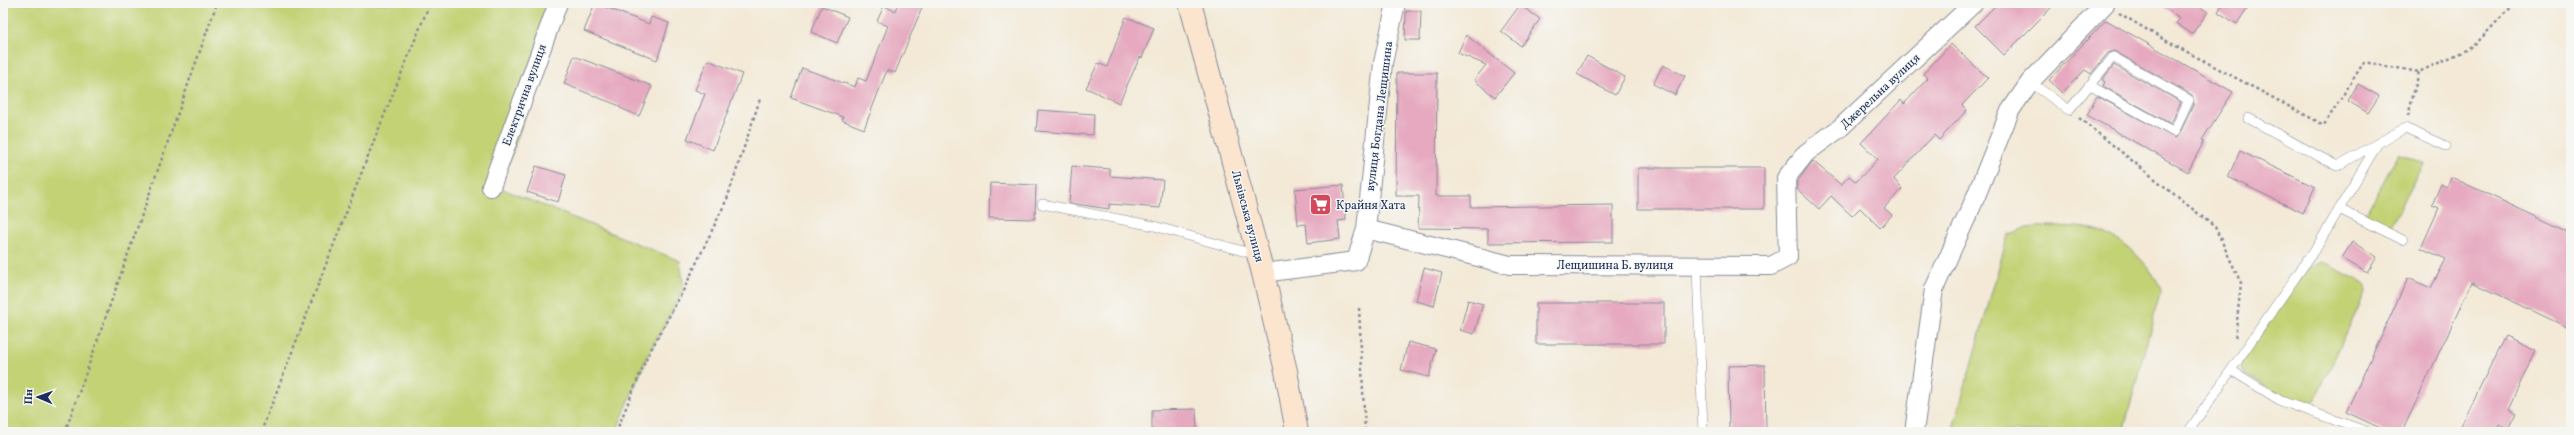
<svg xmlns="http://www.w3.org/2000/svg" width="2574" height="435" font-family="Vollkorn,serif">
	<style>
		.green { fill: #c3d274; stroke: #6f8069 }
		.building { fill: #e6a9bf }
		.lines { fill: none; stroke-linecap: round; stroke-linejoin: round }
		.service-casing { stroke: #878c9a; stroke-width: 10 }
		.minor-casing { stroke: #878c9a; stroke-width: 20 }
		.secondary-casing { stroke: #878c9a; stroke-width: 24 }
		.path { stroke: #878c9a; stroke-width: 2.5; stroke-dasharray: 3 3; stroke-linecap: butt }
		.service { stroke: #fff; stroke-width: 9 }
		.minor { stroke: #fff; stroke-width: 18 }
		.secondary { stroke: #fbe5cf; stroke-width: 22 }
		.labels { text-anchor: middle; stroke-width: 3; stroke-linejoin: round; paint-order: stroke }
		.street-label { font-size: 12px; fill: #1b2f5e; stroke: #f6f6f2 }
		.poi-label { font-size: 12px; fill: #1b2f5e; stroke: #f6f6f2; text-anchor: start }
	</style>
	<rect width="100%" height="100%" fill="#f6f6f2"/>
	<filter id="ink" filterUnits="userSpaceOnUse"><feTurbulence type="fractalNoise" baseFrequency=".025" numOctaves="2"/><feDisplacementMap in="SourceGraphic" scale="8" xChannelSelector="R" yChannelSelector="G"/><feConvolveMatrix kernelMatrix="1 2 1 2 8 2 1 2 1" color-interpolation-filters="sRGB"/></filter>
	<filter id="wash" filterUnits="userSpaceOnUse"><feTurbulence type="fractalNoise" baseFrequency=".012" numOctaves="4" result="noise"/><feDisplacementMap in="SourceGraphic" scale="16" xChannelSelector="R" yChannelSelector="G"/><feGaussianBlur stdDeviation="0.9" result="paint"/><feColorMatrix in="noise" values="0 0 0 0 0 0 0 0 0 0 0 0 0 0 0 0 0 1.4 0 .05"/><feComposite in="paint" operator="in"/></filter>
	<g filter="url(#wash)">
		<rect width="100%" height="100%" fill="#f3e9d6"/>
		<path class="green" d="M3 3H564L500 188 680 261 684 289 647 357 616 432H3Z
			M2399 153 2424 164 2390 227 2365 215Z
			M2050 226C2066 227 2086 226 2102 232 2126 242 2151 265 2161 289L2123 432H1952L2008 235 2025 228Z
			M2322 262 2360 281 2366 285V291L2315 400 2301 408 2244 374 2241 367 2242 359 2306 269Z"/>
		<g id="blocks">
			<path class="building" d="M595 3 649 24 651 17 669 23 657 60 584 31Z
				M898 3H911L922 8 895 73 887 70 864 129 842 120 843 117 791 98 802 68 855 87 858 78 866 81 888 26 877 21 884 6 895 11Z
				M1998 3H2056L2004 55 1975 26Z
				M2158 3H2194L2208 12 2192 34 2176 23 2180 19Z
				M2223 3H2250L2237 24 2218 12Z
				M1520 5 1540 19 1521 46 1501 31Z
				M822 6 848 17 837 43 811 32Z
				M1406 11H1421L1420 40H1405Z
				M1126 17 1154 28 1142 58 1140 57 1119 103 1086 88 1098 63 1107 67Z
				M2106 20 2233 92 2202 140 2204 141 2188 172 2087 115 2097 96 2175 138 2179 135 2194 103 2192 95 2114 51 2108 53 2091 74 2085 70 2062 93 2049 80Z
				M1466 35 1514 73 1495 97 1474 80 1486 65 1458 53Z
				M1951 44 1988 78 1962 105 1967 110 1939 140 1934 135 1894 179 1902 189 1884 208 1892 215 1880 228 1860 208 1852 216 1831 196 1819 209 1797 189V182L1813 161 1841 185 1849 176 1856 182 1878 159 1861 143 1901 100 1904 104 1928 78 1923 74Z
				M574 56 652 86 639 116 620 108V106L564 84Z
				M1587 56 1625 77 1615 95 1577 74Z
				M708 60 742 74 713 150 687 139 705 94 695 90Z
				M1663 65 1685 76 1675 95 1653 84Z
				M2114 65 2181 102 2171 124 2103 86 2105 82 2102 80Z
				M1397 73H1437L1436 196H1471V207L1613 205V242L1488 243V229L1418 228 1419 196H1396Z
				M2358 84 2379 96 2368 113 2348 101Z
				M1038 110 1094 114 1093 135 1036 131Z
				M2240 151 2315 187 2303 213 2228 177Z
				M536 166 566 175 558 202 527 192Z
				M1072 166 1110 169V176L1163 180 1160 208 1109 204V209L1069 203Z
				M1638 168H1764V209H1638Z
				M2451 177 2571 233V329L2472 282 2402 432H2389L2346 412 2408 278 2431 288 2446 259 2421 248 2439 208 2432 205 2441 184 2447 187Z
				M990 183 1036 185 1035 219 989 218Z
				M1343 185 1346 220 1338 221 1340 239 1308 243 1306 224 1298 225 1295 189Z
				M2352 242 2377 257 2367 273 2342 258Z
				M1424 268 1442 273 1434 306 1416 301Z
				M1468 300 1483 304 1474 334 1460 330Z
				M1536 303H1664V344H1536Z
				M2505 336 2536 350 2508 409 2516 413 2508 429 2500 425 2497 432H2458Z
				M1408 342 1436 349 1429 377 1401 370Z
				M1765 365 1766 432H1729L1728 366Z
				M1196 409 1197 432H1152V410Z"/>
		</g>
	</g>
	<g filter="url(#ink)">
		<use href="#blocks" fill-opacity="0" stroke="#878c9a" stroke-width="1"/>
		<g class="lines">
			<defs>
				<path id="service" d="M2030 82 2069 110 2113 57 2189 100 2174 132 2089 85
					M2248 118 2337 166 2405 128 2446 146
					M1042 204 1154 226 1257 255
					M2339 209 2403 240
					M1697 266 1703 432
					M2231 370 2281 401 2368 432
					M2188 432 2318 245 2378 143"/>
				<path id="minor" d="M491 187 558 3
					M1366 229 1510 265 1771 266 1788 257 1786 178 1806 153 1840 128 1974 3
					M1263 273 1356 261 1366 229 1383 63 1396 3
					M1914 432 1934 289 1974 201 2010 111 2030 82 2106 3"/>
				<path id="secondary" d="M1190 3 1263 273 1286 371 1297 432"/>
			</defs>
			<use href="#service" class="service-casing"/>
			<use href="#minor" class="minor-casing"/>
			<use href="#secondary" class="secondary-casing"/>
			<path class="path" d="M2119 13 2161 38 2324 125 2364 62 2419 72 2473 47 2504 14 2519 3
				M2408 116 2419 72
				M2079 118 2215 227 2241 283 2235 340
				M1359 308 1365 432
				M65 432 217 3
				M261 432 375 138 430 3
				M616 432 647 357 684 289 727 199 760 99"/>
			<use href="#service" class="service"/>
			<use href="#minor" class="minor"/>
			<use href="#secondary" class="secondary"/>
		</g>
	</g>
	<defs>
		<symbol id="supermarket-square" viewBox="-11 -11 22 22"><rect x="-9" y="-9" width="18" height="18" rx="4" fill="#d1495b" stroke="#f6f6f2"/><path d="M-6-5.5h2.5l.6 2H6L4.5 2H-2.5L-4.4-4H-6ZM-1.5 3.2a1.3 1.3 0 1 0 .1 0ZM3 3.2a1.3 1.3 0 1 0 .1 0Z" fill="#fff"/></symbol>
	</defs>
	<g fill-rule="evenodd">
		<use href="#supermarket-square" x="1308" y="192" width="25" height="25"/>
	</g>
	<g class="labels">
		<g class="street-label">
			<text transform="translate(1880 91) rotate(-43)" y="4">Джерельна вулиця</text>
			<text transform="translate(524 95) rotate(-70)" y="4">Електрична вулиця</text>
			<text transform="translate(1379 116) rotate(-83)" y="4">вулиця Богдана Лещишина</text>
			<text transform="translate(1248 216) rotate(75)" y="4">Львівська вулиця</text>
			<text x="1615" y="269">Лещишина Б. вулиця</text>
		</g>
		<g class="poi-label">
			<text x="1336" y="209">Крайня Хата</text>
		</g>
	</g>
	<rect width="2574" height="435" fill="none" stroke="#f6f6f2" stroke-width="16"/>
	<g transform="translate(38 397) rotate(272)" stroke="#f6f6f2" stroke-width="3" paint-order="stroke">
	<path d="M0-3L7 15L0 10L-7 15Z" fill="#1b2f5e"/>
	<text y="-6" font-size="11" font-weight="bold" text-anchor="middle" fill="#1b2f5e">Пн</text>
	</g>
</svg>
